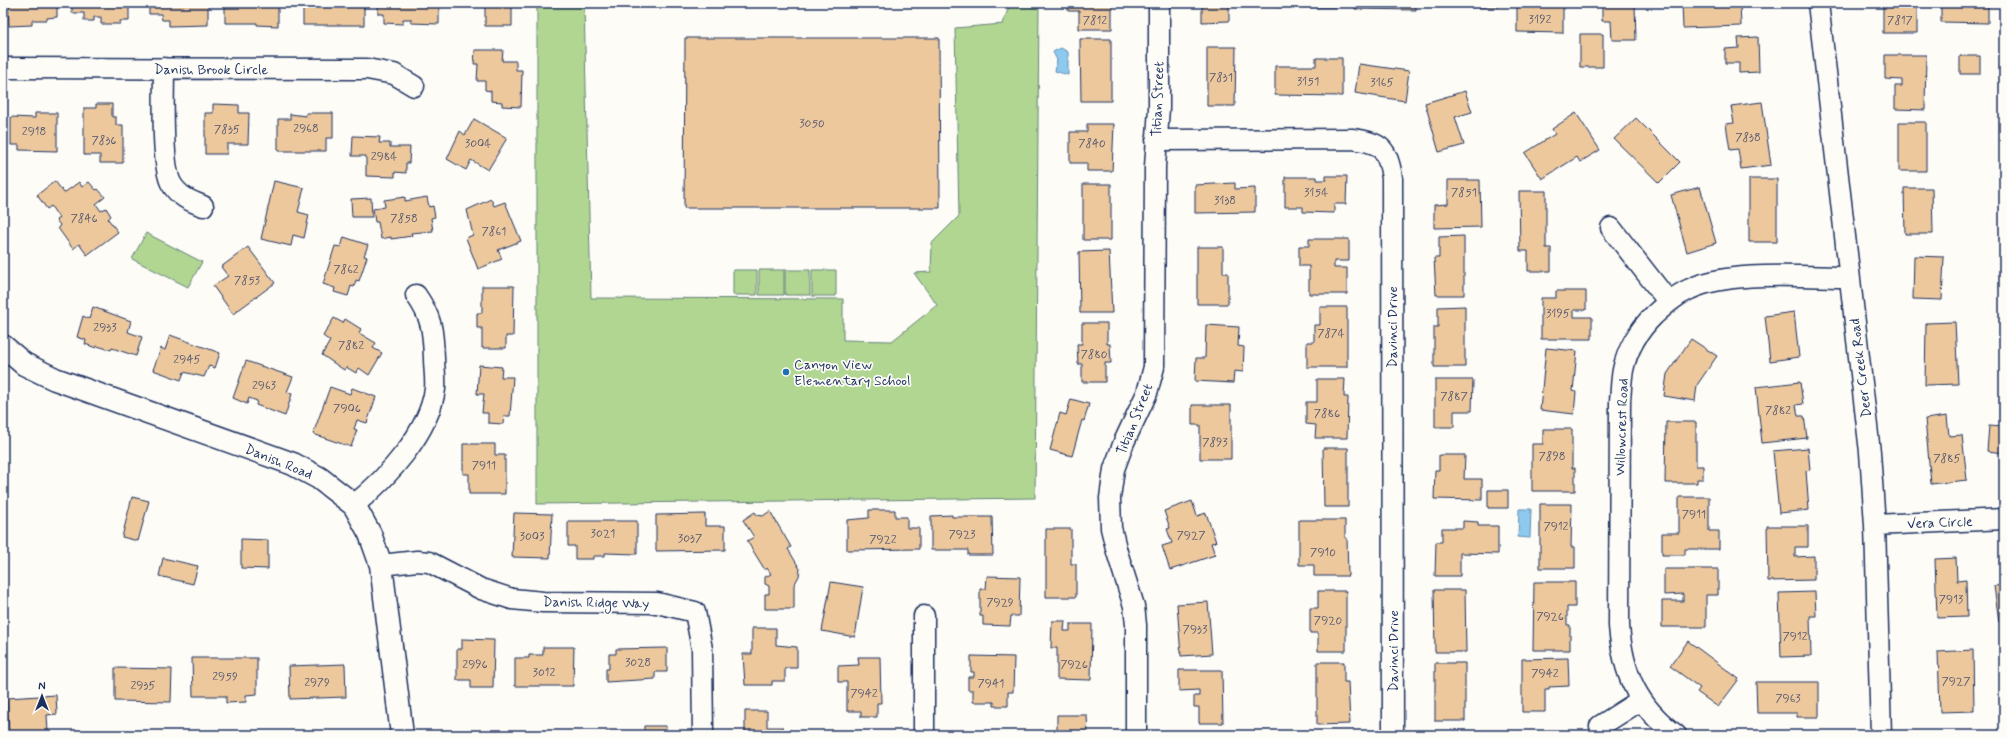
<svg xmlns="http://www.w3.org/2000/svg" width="2007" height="738" font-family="Mynerve,sans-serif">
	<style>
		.grass { fill: #b1d692; stroke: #668278 }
		.water { fill: #8ecaee; stroke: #608cb4 }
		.building { fill: #edc89d; stroke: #1b2f5e }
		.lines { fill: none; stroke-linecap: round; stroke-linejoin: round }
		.street-casing { stroke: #1b2f5e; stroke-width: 23 }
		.secondary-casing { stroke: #1b2f5e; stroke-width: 25 }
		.street { stroke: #fdfcf7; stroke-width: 20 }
		.secondary { stroke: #fdfcf7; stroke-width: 22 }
		.poi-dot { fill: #1f6fb2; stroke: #fdfcf7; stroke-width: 1.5 }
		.labels { text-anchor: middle; stroke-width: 3.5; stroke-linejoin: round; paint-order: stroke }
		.number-label { font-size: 12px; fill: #50556e }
		.street-label { font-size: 14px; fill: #1b2f5e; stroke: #fdfcf7 }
		.poi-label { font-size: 14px; fill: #1b2f5e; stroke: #fdfcf7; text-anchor: start }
	</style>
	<rect width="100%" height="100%" fill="#fdfcf7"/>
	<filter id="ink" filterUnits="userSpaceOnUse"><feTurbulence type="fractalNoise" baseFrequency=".025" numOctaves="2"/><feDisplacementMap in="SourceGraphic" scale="8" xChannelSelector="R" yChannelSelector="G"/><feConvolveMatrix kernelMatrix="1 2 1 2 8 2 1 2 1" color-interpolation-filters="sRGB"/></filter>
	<g filter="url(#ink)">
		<path class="grass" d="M537 3H584L591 298 843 299V340L892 341 937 305 914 273 931 272 932 243 959 216 955 28 1003 24 1010 3H1039L1035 498 537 504Z
			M146 233 202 262 188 287 132 259Z
			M733 270H757V295H733Z
			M759 270H784V295H759Z
			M785 270H810V295H785Z
			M812 270H836V296H812Z"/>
		<path class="water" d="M1061 48 1068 52V75L1055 71 1057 60 1053 52Z
			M1519 509H1531L1530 538 1518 537Z"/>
		<path class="building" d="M8 3H57V17L47 18V20H32V25L9 26Z
			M72 3H129V21H120V24H101V17H94V21H84V13H72Z
			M149 3H208V25L169 26V20H162L161 14H149Z
			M225 3H278V26L257 25V23H225Z
			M303 3H364V25H303Z
			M378 3H439V24L411 23V19H403V24L384 23V14H378Z
			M485 3H512V26H485Z
			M1068 3H1112V29H1079V11H1068Z
			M1202 3H1229V21L1202 22Z
			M1274 3H1336V7H1274Z
			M1355 3H1416V10L1355 9Z
			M1458 3H1498V7H1458Z
			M1517 3H1538V6H1563V33L1517 32Z
			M1635 3 1636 40H1612L1611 21H1602V6L1605 4Z
			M1682 3H1740L1741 26 1683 28Z
			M1883 3H1917V6H1883Z
			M1941 3H1988V23L1941 22Z
			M1883 6H1917V33H1883Z
			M1580 34H1603V67H1580Z
			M1758 37 1759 72 1739 73V63H1725V49L1739 48 1738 38Z
			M685 38H939L940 208H684Z
			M1080 39H1111V101H1081Z
			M1207 47H1236L1235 106H1207Z
			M475 50H503L502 61H516V70H522L521 107 502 106V102L491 101V91L485 90V81H477L478 64H474Z
			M1885 55H1926L1925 110 1895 109V86H1902V80L1885 79Z
			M1960 56H1980V74H1960Z
			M1316 58H1342V96L1275 95V66H1316Z
			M1359 64 1409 71 1405 101 1355 93Z
			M1465 91 1472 112 1455 117 1464 145 1439 152 1425 103Z
			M1762 102 1771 165 1741 169 1738 149 1730 150 1726 124 1734 123 1731 106Z
			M96 104H112V117H116V125H123V163H100V155H84V108H96Z
			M213 104 239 105V113H249L248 144H227V154H205V113H213Z
			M35 113H57V151L19 150V145H11V117L35 118Z
			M306 113H333V138H326V151H278V119H290V114L306 116Z
			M1576 113 1600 150 1580 162 1577 157 1542 179 1525 153 1555 134 1552 129Z
			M1636 118 1680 162 1659 183 1614 139Z
			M474 119 507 138 488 170 471 160 466 170 447 159 460 131 465 135Z
			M1899 122H1926V171H1899Z
			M1087 124H1114L1112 171H1087V163H1070V132H1087Z
			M353 136 380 137 379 143H390V147H410L409 163H406V173L395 172V177L366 176V156H352Z
			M1326 176H1347L1346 204H1334V213L1303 212V207H1285V177H1317V180H1326Z
			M1749 179H1777V242H1749Z
			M1448 180H1480L1481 227 1434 228V205L1448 204Z
			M55 181 64 193 79 182 82 187 89 182 96 190 98 189 105 197 96 204 101 211 106 208 111 216 108 219 118 232 87 255 79 244 73 249 58 228 60 225 56 220 59 218 51 206 47 209 37 195Z
			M274 181 304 188 298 212 309 215 304 238 293 235 291 246 261 239Z
			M1235 183V189L1255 188V212L1195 213V185Z
			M1083 184H1111V240H1083Z
			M1700 187 1716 243 1687 252 1671 195Z
			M1904 188H1932L1933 234H1905Z
			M1519 191H1546V248H1551V271H1528V251H1520Z
			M405 197V201L427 197 429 207 433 206 435 217 431 218 433 231 411 233 412 236 391 239V237L381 239 378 222H375L373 209 385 207 384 200Z
			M371 198 372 217H352L351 199Z
			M491 199 494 206 505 202 521 241 498 250 502 259 478 269 466 238 473 235 467 210Z
			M1464 236V295H1436L1434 258H1439V237Z
			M344 237 368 245 364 256 367 257 359 281 356 280 354 287 351 286 348 296 334 292 335 288 323 284 335 246 341 247Z
			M1309 239H1349V261H1334V268H1347V294H1309V266H1299V246H1309Z
			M248 247 275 283 233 314 213 286 228 276 221 267Z
			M1197 247H1223V273H1228V304H1197Z
			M1109 251 1112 313H1080L1079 252Z
			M1914 256 1944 257 1942 300 1913 299Z
			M482 286H514L513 336H506V348H482V328H477V313H482Z
			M1556 291H1586V310H1574V317H1592V339H1541V298H1556Z
			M1465 306V367H1434V327H1438V307Z
			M93 307 131 321 128 332 142 337 136 356 112 348 111 350 97 346 96 348 85 344 86 340 77 337 83 316 89 319Z
			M1320 307H1347V367H1307V342H1314V325H1320Z
			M1794 312 1799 357 1770 361 1765 316Z
			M334 318 343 323 345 319 361 329 359 333 376 343 373 348 382 353 369 375 359 368 356 373 346 367 344 370 322 355 330 341 323 336Z
			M1955 322 1958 384 1925 385 1926 323Z
			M1082 323H1107V344H1110L1111 363H1105V382H1082V364H1078L1077 344H1082Z
			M1206 325 1239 327 1238 346 1244 347 1243 372 1234 371 1233 383 1195 381 1196 358H1205Z
			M170 335 220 353 215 368 209 366 204 377 184 372 181 380 153 370 161 348 165 350Z
			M1691 339 1717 356 1697 385 1695 401 1664 396 1667 374Z
			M1546 348 1577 351 1573 391 1576 392 1574 414 1540 410Z
			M246 361 293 377 287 392 292 394 285 416 256 405 257 401 249 398 247 404 233 398Z
			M479 365 502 367 501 377H513L510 416H504L503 424 488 423V413H482L484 394H477Z
			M1317 379H1345L1344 397H1348L1347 438H1315L1316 425 1306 424V402H1317Z
			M1435 380H1473L1472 411H1454V427H1435Z
			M1800 382 1803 404 1796 405 1798 416H1804L1807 438 1762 443 1756 387Z
			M330 387 350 394 352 388 376 397 367 423 357 420 354 429 357 430 351 447 313 434Z
			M1071 399 1089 404 1084 421 1082 420 1072 456 1050 450 1060 413 1066 415Z
			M1192 405H1231V459H1200V425H1192Z
			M1947 416 1949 436 1962 435 1967 480 1931 484 1925 419Z
			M1666 422H1696V466H1703V479H1697V483H1665Z
			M1989 426 2004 427V453L1987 451Z
			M1543 429H1572V468H1575V491H1532V444H1543Z
			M463 444H495V455H505V494H469V474H463Z
			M1323 448H1348V507H1324Z
			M1808 448 1810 470 1806 471 1809 510 1779 513 1773 451Z
			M1439 455H1465L1464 479H1482V500L1434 499 1435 470H1439Z
			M1488 490H1508V508H1488Z
			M132 497 149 501 138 541 122 537Z
			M1679 497H1709V531H1719V549H1685V555H1662V533H1679Z
			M1192 501 1197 516 1206 513 1216 542 1211 543 1215 555 1170 570 1162 546 1172 543 1167 529 1170 528 1164 511Z
			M1540 504H1572L1571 547H1575V568H1540Z
			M869 510H895V517H907V528H919V549L847 550V520L869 518Z
			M770 511 791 547 788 549 800 569 799 576 794 585V609H765V594H769V586L765 584V577L771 574 767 568 765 570 747 541 754 537 743 520 755 512 757 515 763 516Z
			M514 513 552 514 550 558 512 557Z
			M705 514V526H725V550L656 551V515Z
			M952 515V517H992L993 555H968V550H931V516Z
			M1299 520H1345V538H1347L1348 576H1314V565H1299Z
			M568 521H637V554L605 553V556H593V559H575V546H568Z
			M1463 521 1478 522V526H1498V554L1460 553V576H1435L1436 542H1442V528H1463Z
			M1767 526H1808V547H1795V557L1814 556V580L1768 581Z
			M1046 529H1071V564H1076V597H1046Z
			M241 539 268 540V569L241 568Z
			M163 558 198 566 193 584 159 576Z
			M1956 558 1957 581 1966 580 1967 617 1937 618 1935 559Z
			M1664 569H1718V595H1706V627H1662V601H1683V594L1664 595Z
			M987 576 1020 577 1019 616H1011L1010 626 983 625V616H980V589H986Z
			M831 582 863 587 855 637 822 631Z
			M1534 582H1575V607H1567V625H1570V650H1533Z
			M2004 585V621L1999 622 1994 586Z
			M1434 590H1465L1466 652H1435Z
			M1318 591H1346V651H1318V633H1310V608H1318Z
			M1815 592 1816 616H1810L1811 656 1781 657 1779 593Z
			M1208 602 1212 654 1181 656 1177 604Z
			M1052 621H1065L1064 631H1070V624H1092L1091 680 1057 679V648H1051Z
			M752 628H776V645L797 647V668H785V681H772V685H745L743 654H752Z
			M462 639 494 640 493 688H471V680H457V649H462Z
			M1688 641 1739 679 1718 707 1697 692 1700 688 1670 666Z
			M543 647H574L573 686H515V658H529V655H543Z
			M667 648V672H655V679L606 682V669H609V654H616V649Z
			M1973 650 1974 711 1940 712 1938 652Z
			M971 656 1014 657 1013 692H1008V706H994V702H973V690H968V677H974V672H971Z
			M858 657H880L881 703H877V717H861V711H847V682H838V666L859 665Z
			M192 658H257V694L246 695V702L226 703V696H193Z
			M1568 658 1569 686 1549 687V689H1545V712H1522V659Z
			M1317 662H1344V682H1348L1350 724 1317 725Z
			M1435 663H1465V721H1435Z
			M345 664 346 697 290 699 289 666Z
			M115 668 172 669 171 702 115 701Z
			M1179 670H1222L1223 723H1199V707H1194V696H1199V690L1179 691Z
			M1756 682H1819V717H1797V713H1757Z
			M56 695 57 714 47 715 48 732 9 734 7 698Z
			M745 711H767V727H783V735H745Z
			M1057 715H1087L1088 735H1057Z
			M644 726H666V735H606V732H644Z
			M833 731H851V735H861H833Z
			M1437 734H1467V735H1437Z"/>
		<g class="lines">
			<defs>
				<path id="street" d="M1818 3 1870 452 1875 525 1881 735
					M3 68 367 69 394 74 414 86
					M164 68C164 93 161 164 171 183 178 196 190 201 203 206
					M1156 140 1352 139C1381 142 1388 149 1392 178L1393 735
					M1611 228 1668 301
					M354 505C387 478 429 433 435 389 436 379 434 368 434 358 433 330 432 318 416 295
					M1875 525 2004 519
					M381 565 417 561 429 562 481 589 512 599 543 602 657 603 695 612 702 649 703 735
					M924 616V735
					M1600 726 1641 700
					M1136 735V625L1134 606 1117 552 1111 528 1110 498 1114 469 1124 442 1147 393 1154 367 1155 167 1159 108V3
					M1676 735C1637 706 1623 674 1619 626L1620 401C1621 391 1621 380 1623 370 1627 350 1639 330 1654 315 1665 305 1676 295 1690 289 1731 270 1804 277 1849 277"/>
				<path id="secondary" d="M3 346 24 364 55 379 293 464 319 478 354 505 370 534 381 565 402 735"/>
			</defs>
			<use href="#street" class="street-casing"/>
			<use href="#secondary" class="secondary-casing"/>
			<use href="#street" class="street"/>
			<use href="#secondary" class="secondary"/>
		</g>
	</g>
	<circle class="poi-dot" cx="786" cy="372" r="4"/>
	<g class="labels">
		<g class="number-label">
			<text x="1540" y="23">3192</text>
			<text x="1095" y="24">7812</text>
			<text x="1900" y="24">7817</text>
			<text x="1221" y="81">7831</text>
			<text x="1308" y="85">3151</text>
			<text x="1382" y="86">3165</text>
			<text x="812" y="127">3050</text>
			<text x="306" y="132">2968</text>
			<text x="227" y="133">7835</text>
			<text x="34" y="135">2918</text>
			<text x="1748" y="141">7838</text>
			<text x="104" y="144">7836</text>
			<text x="478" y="147">3004</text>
			<text x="1092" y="147">7840</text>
			<text x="384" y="160">2984</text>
			<text x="1316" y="196">3154</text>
			<text x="1464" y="196">7851</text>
			<text x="1225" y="204">3138</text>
			<text x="84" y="222">7846</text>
			<text x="404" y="222">7858</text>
			<text x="494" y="235">7861</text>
			<text x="346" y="273">7862</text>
			<text x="247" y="284">7853</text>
			<text x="1558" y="317">3195</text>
			<text x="105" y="331">2933</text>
			<text x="1331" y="337">7874</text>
			<text x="351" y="349">7882</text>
			<text x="1094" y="358">7880</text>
			<text x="187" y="363">2945</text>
			<text x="264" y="389">2963</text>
			<text x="1454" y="400">7887</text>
			<text x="347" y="412">7906</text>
			<text x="1778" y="414">7882</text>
			<text x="1327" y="417">7886</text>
			<text x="1215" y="446">7893</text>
			<text x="1552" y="460">7898</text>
			<text x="1947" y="462">7885</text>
			<text x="484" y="469">7911</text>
			<text x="1694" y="518">7911</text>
			<text x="1556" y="530">7912</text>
			<text x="603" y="537">3021</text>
			<text x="962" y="538">7923</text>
			<text x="1191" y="539">7927</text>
			<text x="532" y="540">3003</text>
			<text x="690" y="542">3037</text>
			<text x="883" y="543">7922</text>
			<text x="1323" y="556">7910</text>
			<text x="1951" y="603">7913</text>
			<text x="1000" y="606">7929</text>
			<text x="1550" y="620">7926</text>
			<text x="1328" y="624">7920</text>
			<text x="1195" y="633">7933</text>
			<text x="1795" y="640">7912</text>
			<text x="638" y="666">3028</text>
			<text x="475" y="668">2996</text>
			<text x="1074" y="668">7926</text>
			<text x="544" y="676">3012</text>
			<text x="1545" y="677">7942</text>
			<text x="225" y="680">2959</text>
			<text x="1956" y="685">7927</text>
			<text x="317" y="686">2979</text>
			<text x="991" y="687">7941</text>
			<text x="143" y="689">2935</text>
			<text x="864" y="697">7942</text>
			<text x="1788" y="702">7963</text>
		</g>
		<g class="street-label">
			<text x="211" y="74">Danish Brook Circle</text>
			<text transform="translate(1157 99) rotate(-88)" y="5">Titian Street</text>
			<text transform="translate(1392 327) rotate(-90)" y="5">Davinci Drive</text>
			<text transform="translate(1860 368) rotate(-97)" y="5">Deer Creek Road</text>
			<text transform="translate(1134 419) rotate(-68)" y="5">Titian Street</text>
			<text transform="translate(1621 427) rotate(-88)" y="5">Willowcrest Road</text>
			<text transform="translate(279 461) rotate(22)" y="5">Danish Road</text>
			<text transform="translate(1940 522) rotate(-2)" y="5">Vera Circle</text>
			<text transform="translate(596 602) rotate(1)" y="5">Danish Ridge Way</text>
			<text transform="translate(1393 651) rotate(-90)" y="5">Davinci Drive</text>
		</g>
		<g class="poi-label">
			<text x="794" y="369">Canyon View<tspan x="794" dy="16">Elementary School</tspan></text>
		</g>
	</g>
	<rect width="2007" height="738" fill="none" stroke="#fdfcf7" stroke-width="16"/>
	<rect x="8" y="8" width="1991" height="722" fill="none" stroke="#1b2f5e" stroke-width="1.5" filter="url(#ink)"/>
	<g transform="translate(42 696)" stroke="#fdfcf7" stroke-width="3" paint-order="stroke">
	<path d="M0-3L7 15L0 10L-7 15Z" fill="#1b2f5e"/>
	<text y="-6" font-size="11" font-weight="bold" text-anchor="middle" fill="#1b2f5e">N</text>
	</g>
</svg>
